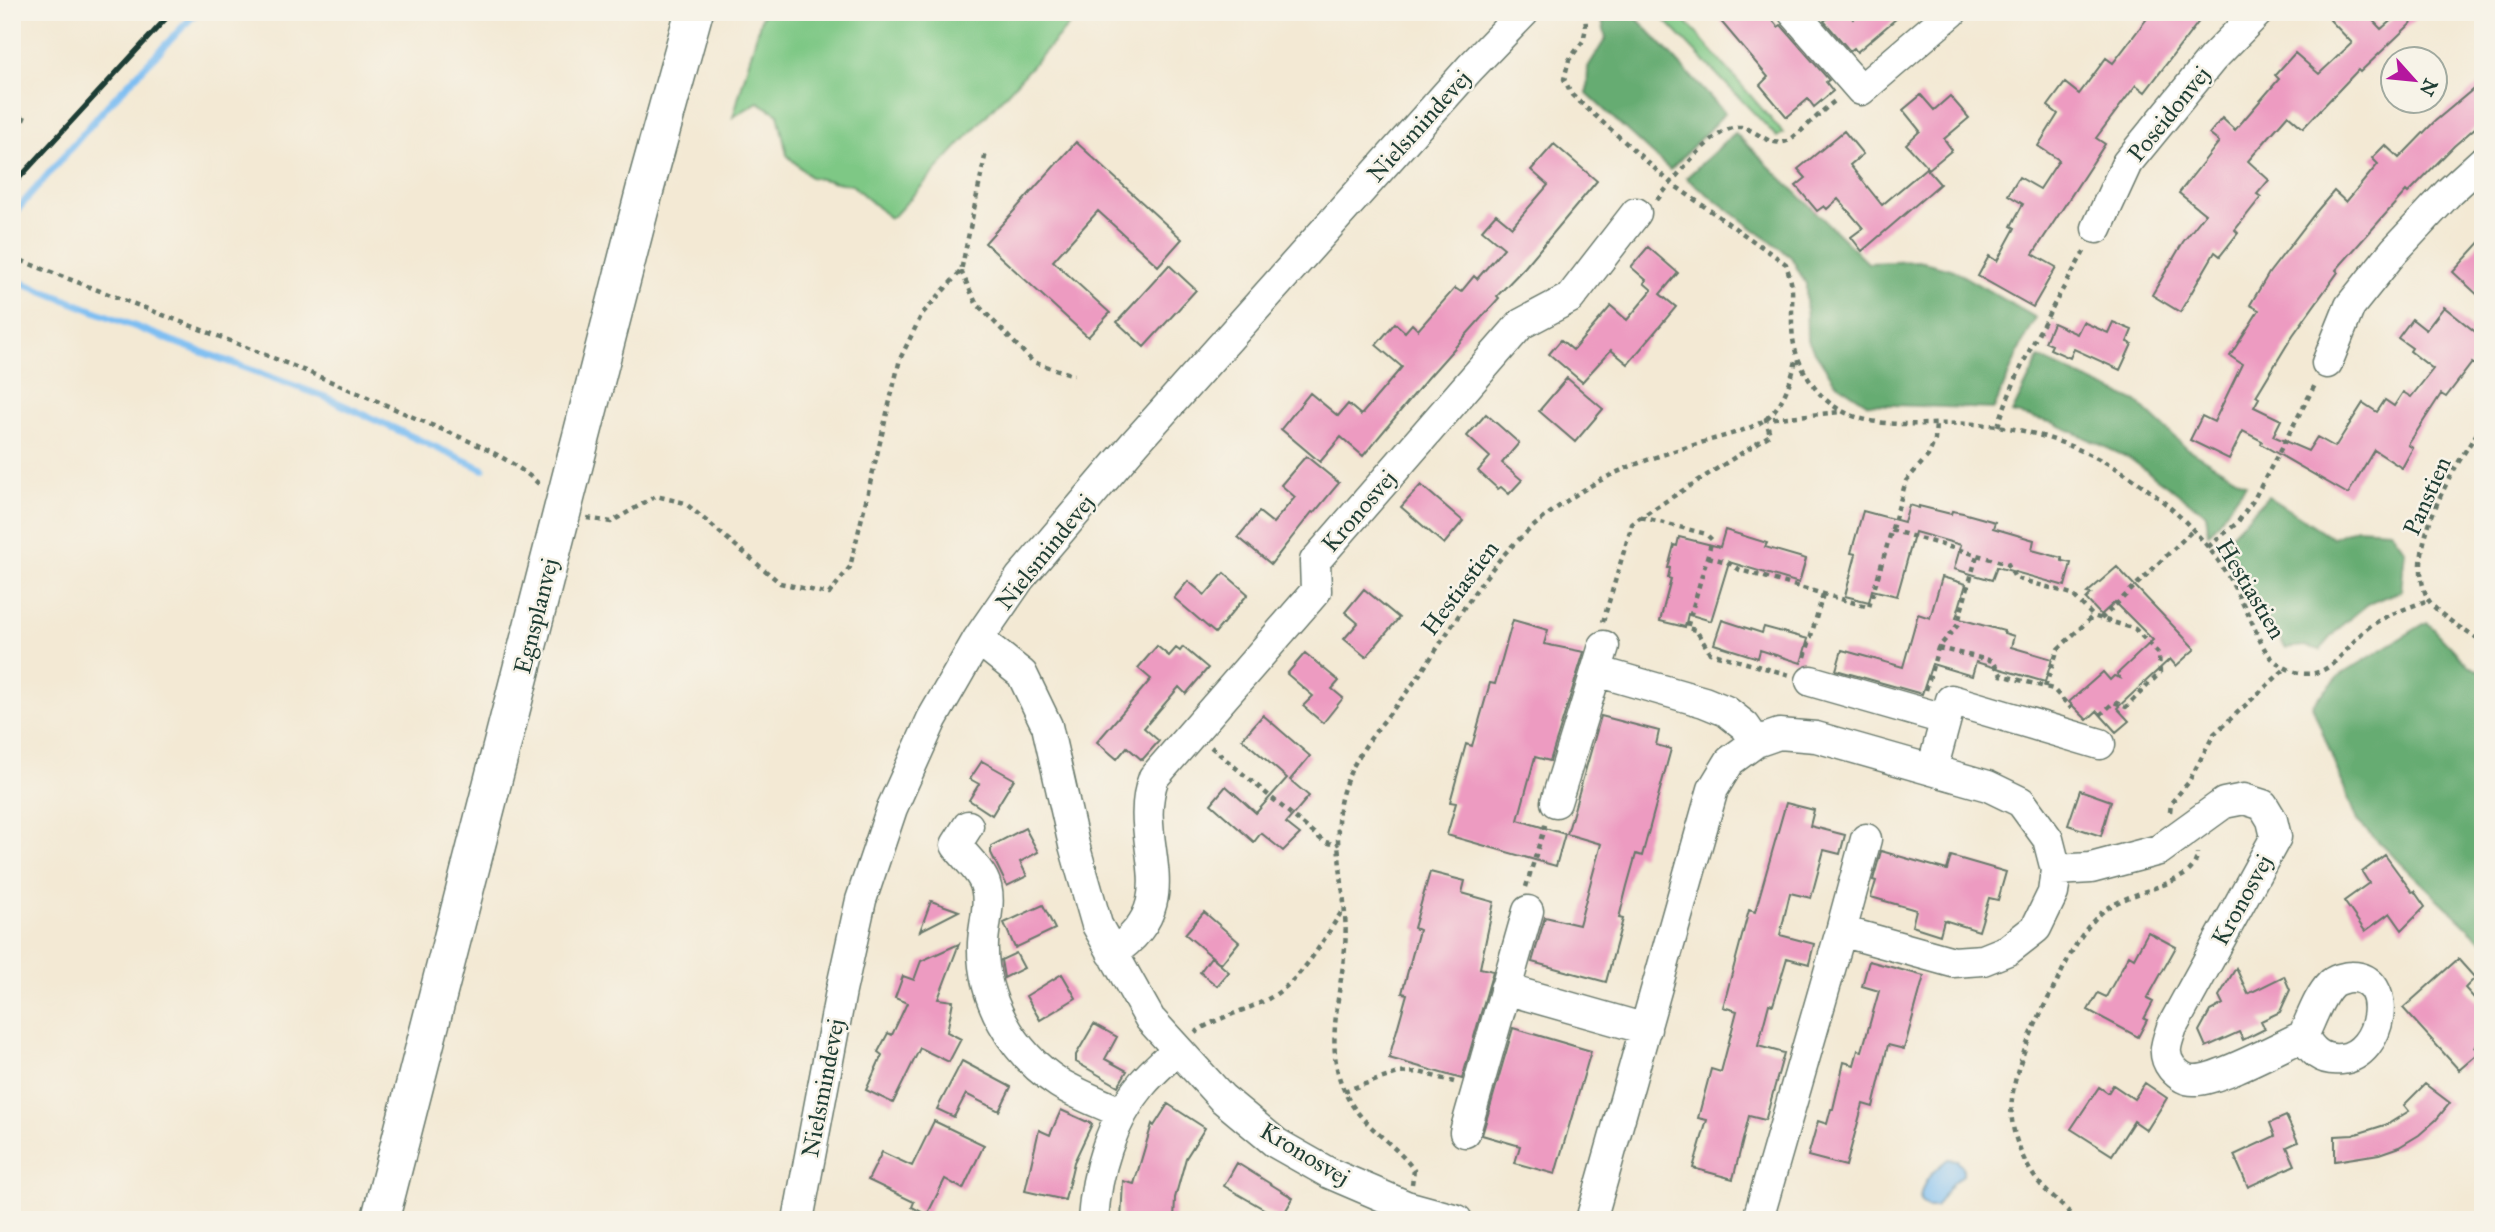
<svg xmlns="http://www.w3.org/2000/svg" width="2495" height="1232" font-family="'IM FELL Great Primer',serif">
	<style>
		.green { fill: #7ec885; stroke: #4e825c; stroke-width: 2 }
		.forest { fill: #66ac72; stroke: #427453; stroke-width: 2 }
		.water { fill: #7dbef2; stroke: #4e7e93; stroke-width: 2 }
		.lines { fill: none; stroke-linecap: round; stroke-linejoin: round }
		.stream { stroke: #7dbef2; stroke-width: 7 }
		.building { fill: #ed9bc1 }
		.minor-casing { stroke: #69796c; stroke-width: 33 }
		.major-casing { stroke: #69796c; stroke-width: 40 }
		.path { stroke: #69796c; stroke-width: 4.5; stroke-dasharray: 5 5; stroke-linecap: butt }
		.minor { stroke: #fff; stroke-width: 30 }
		.major { stroke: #fff; stroke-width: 37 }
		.rail { stroke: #1f3d34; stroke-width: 5 }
		.labels { text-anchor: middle; stroke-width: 5; stroke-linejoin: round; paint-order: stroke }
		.street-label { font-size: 24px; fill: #1f3d34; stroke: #f7f3e8 }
	</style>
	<rect width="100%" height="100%" fill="#f7f3e8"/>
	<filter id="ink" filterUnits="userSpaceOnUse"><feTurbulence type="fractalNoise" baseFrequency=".0143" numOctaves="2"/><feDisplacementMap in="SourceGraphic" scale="14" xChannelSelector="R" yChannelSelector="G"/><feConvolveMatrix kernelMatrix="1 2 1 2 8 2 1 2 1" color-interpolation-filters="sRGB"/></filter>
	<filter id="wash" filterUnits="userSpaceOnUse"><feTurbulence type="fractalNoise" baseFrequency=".00686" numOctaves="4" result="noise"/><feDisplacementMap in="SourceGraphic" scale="28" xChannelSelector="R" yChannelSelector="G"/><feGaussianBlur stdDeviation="1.57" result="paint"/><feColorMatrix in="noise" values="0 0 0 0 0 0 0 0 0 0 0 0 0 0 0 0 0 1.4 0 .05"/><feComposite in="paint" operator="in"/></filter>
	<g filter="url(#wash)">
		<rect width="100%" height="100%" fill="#f3e9d4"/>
		<path class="green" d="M763 12H1063L1072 22 896 214 890 218 852 185 810 177 787 155 778 114 758 102 733 117Z
			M1657 12H1678L1783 133 1777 137Z"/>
		<path class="forest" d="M1600 12H1631L1725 113 1670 170 1587 94 1588 67 1606 38Z
			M1735 133 1868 263 1919 261 1951 269 2036 318 2020 348 1994 409 1868 404 1835 382 1807 340 1806 284 1791 257 1686 178Z
			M2039 358 2137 402 2186 448 2246 484 2209 534 2206 514 2129 458 2054 423 2012 413Z
			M2268 496 2333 538 2356 528 2390 530 2405 550 2401 591 2368 604 2343 624 2320 650 2305 646 2286 648 2229 560 2224 542Z
			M2427 622 2470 667 2483 672V942L2357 821 2312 705 2339 676Z"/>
		<path class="water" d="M1948 1159 1957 1160 1963 1167V1175L1953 1182 1935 1207H1927L1920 1201C1920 1183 1934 1170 1948 1159Z"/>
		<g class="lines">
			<path class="stream" d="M12 216 107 106 197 12
				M12 279 180 344 325 397 483 469"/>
		</g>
		<g id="blocks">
			<path class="building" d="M1713 12H1766L1778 27 1781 25 1829 80 1826 82 1833 91 1814 107 1808 99 1787 117 1760 85 1768 77Z
				M1835 12H1847L1853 19 1861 12H1904L1857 52 1854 48 1850 51 1824 21Z
				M2152 12H2206L2145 92 2136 85 2096 138 2105 144 2033 254 2056 267 2033 307 1978 276 1989 256 1997 261 2015 228 2011 226 2023 204 2008 195 2019 177 2040 189 2059 160 2038 146 2058 114 2048 106 2065 83 2079 94 2106 58 2113 63Z
				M2338 12H2365L2381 29 2401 12H2423L2360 72 2358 70 2303 128 2288 115 2248 161 2269 180 2257 194 2261 197 2235 230 2238 233 2220 256 2215 252 2180 312 2152 295 2183 242 2205 214 2179 193 2219 142 2209 134 2222 118 2235 130 2279 79 2275 75 2295 53 2319 74 2352 43 2330 20Z
				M2483 81V121L2454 146 2408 193 2406 191 2336 270 2338 272 2293 335 2256 396 2259 398 2254 407 2281 420 2273 436 2308 451 2317 437 2335 447 2363 403 2377 412 2385 400 2394 406 2403 392 2411 397 2433 369 2410 351 2412 348 2398 338 2412 319 2426 330 2444 307 2483 338V357L2476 366 2472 363 2446 397 2441 394 2408 445 2413 448 2402 468 2374 450 2348 494 2261 444 2262 441 2243 431 2229 459 2190 440 2202 416 2214 422 2242 364 2230 356 2259 310 2250 305 2269 273 2316 212 2334 191 2346 202 2378 164 2372 158 2385 145 2399 158 2434 122Z
				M1921 95 1934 110 1950 96 1969 118 1944 139 1952 150 1929 169 1906 144 1920 131 1903 110Z
				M1844 131 1863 154 1850 165 1882 205 1926 168 1940 184 1862 251 1851 237 1863 228 1838 199 1827 209 1824 206 1817 211 1796 186 1806 178 1798 169Z
				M1076 142 1182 239 1158 266 1098 211 1053 261 1110 313 1088 337 985 243Z
				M1554 144 1597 181 1525 267 1497 296 1499 298 1427 379 1363 456 1341 437 1320 462 1281 429 1310 393 1338 416 1348 404 1361 415 1402 367 1376 345 1395 323 1405 332 1412 324 1418 330 1455 288 1461 292 1474 276 1477 279 1504 248 1482 230 1496 214 1512 227 1548 185 1531 170Z
				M2483 239V300L2453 272Z
				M1648 247 1678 273 1660 294 1676 307 1628 364 1611 350 1582 382 1549 354 1561 340 1573 350 1611 306 1627 320 1652 290 1644 283 1646 280 1631 267Z
				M1169 265 1196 290 1144 347 1117 322Z
				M2083 322 2108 333 2113 322 2132 330 2127 342 2132 344 2120 370 2074 349 2070 358 2050 349 2052 345 2045 342 2053 323 2077 334Z
				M1567 378 1603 409 1575 442 1539 411Z
				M1486 414 1519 443 1502 463 1522 480 1509 494 1501 487 1498 489 1478 471 1490 457 1467 436Z
				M1306 456 1339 483 1314 513 1312 512 1271 564 1238 537 1259 512 1273 523 1295 497 1281 485Z
				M1421 485 1463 521 1444 544 1401 507Z
				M1909 505 1919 508V506L1951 514 1952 511 1963 513 1995 522 1993 528 2034 540 2032 550 2062 558V561L2071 563 2065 586 1997 567 1992 580 1954 569 1961 545 1915 532 1897 596 1872 590 1869 602 1845 596 1856 554 1851 553 1863 511 1904 522Z
				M1725 530 1767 543 1765 547 1806 559 1799 583 1729 562 1711 621 1688 614 1685 627 1660 621 1671 579 1668 578 1670 568H1668L1674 545 1677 546 1679 537 1720 547Z
				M2117 567 2195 649 2176 666 2170 659 2117 708 2129 721 2116 732 2097 711 2087 720 2069 702 2103 672 2110 680 2114 676 2120 678 2117 674 2153 640 2115 602 2101 615 2086 599 2091 594 2087 593Z
				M1224 573 1248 594 1215 633 1174 598 1188 581 1205 595Z
				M1942 577 1966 584 1956 618 2004 631V633L2014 636 2011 647 2052 659 2045 682 1976 662 1972 676 1932 664 1922 694 1836 670 1842 650 1903 667 1918 614 1930 618Z
				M1364 589 1399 618 1366 657 1344 639 1358 623 1345 612Z
				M1513 620 1548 630 1544 644 1584 652 1550 761 1535 757 1518 820 1565 834 1556 866 1447 835 1456 803 1450 802 1466 744 1472 746 1490 683 1495 684Z
				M1722 620 1762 633 1764 627 1808 639 1801 663 1760 650 1758 658 1714 644Z
				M1157 646 1169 656 1176 648 1180 651 1183 647 1208 668 1186 694 1179 687 1144 728 1159 741 1142 760 1127 747 1117 759 1097 742 1151 679 1138 668Z
				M1305 653 1339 681 1332 689 1343 698 1323 723 1303 706 1313 696 1287 674Z
				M1263 715 1310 756 1290 780 1309 796 1286 823 1300 834 1283 851 1261 833 1254 842 1211 804 1226 786 1256 813 1287 778 1242 739Z
				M1601 716 1659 731 1656 745 1671 749 1642 856 1636 854 1627 886 1619 918 1623 919 1606 982 1532 962 1545 917 1579 925 1601 844 1567 834Z
				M982 761 1014 779 992 815 969 800 979 784 970 779Z
				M2080 790 2111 801 2101 836 2068 825Z
				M1786 803 1814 810 1810 826 1845 835 1840 854 1824 850 1811 898 1790 893 1780 935 1814 944 1809 964 1787 958 1773 1005 1769 1004 1758 1046 1784 1053 1766 1118 1765 1120 1749 1116 1733 1179 1693 1168 1707 1120 1698 1118 1711 1069 1721 1072 1737 1011 1723 1007 1749 910 1755 912Z
				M1025 828 1038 852 1020 862 1027 876 1007 886 991 853V846Z
				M1881 851 1947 870 1951 856 2006 872 1998 900 1989 898 1979 931 1944 920 1940 935 1912 926 1916 910 1871 897 1876 881 1873 880Z
				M2385 855 2412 892 2414 891 2425 907 2402 930 2390 913 2365 931 2344 901 2369 883 2362 872Z
				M1430 872 1465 881 1462 893 1494 902 1480 968 1493 971 1462 1079 1389 1058 1407 994 1402 993 1419 930 1414 928Z
				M931 901 959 911 920 931Z
				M1043 905 1055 929 1015 948 1004 923Z
				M1204 912 1239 942 1221 964 1185 934Z
				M2148 932 2176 947 2147 999 2153 1002 2144 1019 2147 1020 2138 1037 2088 1010 2098 993 2106 997 2129 955 2134 958Z
				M959 944 938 999 953 1001 947 1032 961 1039 949 1062 920 1048 893 1103 866 1090 882 1055 878 1052 888 1033 892 1035 907 1003 895 998 903 976 914 980 921 961Z
				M1016 953 1024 968 1004 978 1001 960Z
				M1211 957 1229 972 1217 986 1200 972Z
				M2458 959 2475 978 2465 988 2483 1008V1040L2475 1047 2480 1052 2459 1070 2403 1008Z
				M1869 961 1924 976 1904 1049 1888 1045 1873 1107 1863 1104 1846 1166 1808 1156 1818 1121 1827 1124 1831 1109H1833L1844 1062 1854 1065 1858 1050 1862 1051 1879 991 1862 986Z
				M2236 968 2248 994 2284 976 2290 990 2280 1012 2261 1021 2265 1029 2243 1040 2239 1032 2206 1047 2199 1031 2210 1011 2223 1004 2219 996Z
				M1062 974 1076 998 1040 1020 1026 996Z
				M1094 1024 1117 1037 1105 1059 1127 1071 1118 1086 1076 1062V1055Z
				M1513 1028 1591 1051 1555 1174 1515 1163 1520 1146 1482 1135Z
				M962 1061 1011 1087 999 1111 966 1094 954 1117 937 1109Z
				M2145 1083 2167 1098 2147 1130 2134 1121 2112 1155 2071 1129 2099 1087 2108 1093 2113 1085 2134 1099Z
				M2425 1084 2450 1103 2436 1120 2419 1135 2399 1147 2379 1154 2335 1161V1136L2353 1135 2388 1124 2409 1111 2404 1105Z
				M1168 1104 1205 1128 1186 1158 1175 1198 1174 1220H1121L1123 1181 1134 1184 1152 1124 1154 1126Z
				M1061 1110 1092 1124 1074 1162 1065 1200 1025 1191 1039 1130 1050 1135Z
				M2286 1116 2298 1142 2287 1147 2295 1165 2248 1187 2234 1155 2275 1136 2270 1123Z
				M934 1121 984 1145 963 1189 945 1179 927 1215 912 1207 914 1202 868 1180 882 1152 912 1166Z
				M1237 1163 1293 1198 1281 1219 1224 1186Z"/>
		</g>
	</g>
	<g filter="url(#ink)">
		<use href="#blocks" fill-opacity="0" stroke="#69796c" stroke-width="2"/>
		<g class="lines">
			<defs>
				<path id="minor" d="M1793 12 1861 90 1952 12
					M2097 228 2127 163 2212 59 2258 12
					M2327 363 2350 306 2394 251 2449 192 2483 161
					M978 639 1022 674 1047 726 1074 845 1097 925 1150 1019 1222 1098 1276 1143 1329 1173 1406 1206 1457 1220
					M1596 671 1704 702 1726 711 1745 726 1756 742
					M1811 681 1944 719
					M1932 770 1951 700 2100 744
					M1556 802 1604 646
					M968 826 956 845C964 856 977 867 983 879 993 898 984 922 983 943 981 998 1012 1053 1059 1083 1078 1095 1101 1103 1122 1113
					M2056 870 2091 868 2159 850 2224 803 2244 799 2263 805 2272 820 2276 837 2172 1027C2167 1042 2161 1054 2172 1068 2178 1075 2186 1081 2196 1080 2218 1080 2279 1047 2303 1036 2312 1051 2321 1061 2341 1059 2383 1055 2395 976 2351 977 2345 977 2335 980 2331 984 2318 997 2311 1020 2303 1036
					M1841 931 1866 839
					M1112 953C1191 901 1129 842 1154 777L1316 591 1315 561 1521 324 1570 298 1636 213
					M1505 989 1646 1029
					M1465 1132 1528 911
					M798 1220 841 991 861 900 892 808 932 719 978 639 1020 578 1135 443 1470 68 1524 12
					M1093 1220C1096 1173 1111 1121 1142 1084 1152 1072 1165 1061 1176 1050
					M1591 1220 1713 789 1730 761 1756 742 1779 734 1816 737 1988 786 2021 802 2048 839 2056 870 2053 893 2036 928 2008 950 1983 960 1953 962 1841 931 1760 1212"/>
				<path id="major" d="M380 1220 645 189 694 12"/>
			</defs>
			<use href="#minor" class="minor-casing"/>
			<use href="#major" class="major-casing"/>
			<path class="path" d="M1585 12 1586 28 1583 41 1569 60 1564 79 1572 95 1671 183 1786 264C1788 272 1792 281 1792 290 1793 312 1789 336 1798 358 1836 451 1920 415 1997 426 2040 432 2084 449 2121 471 2153 491 2185 518 2208 547 2226 569 2239 596 2251 620 2256 631 2261 645 2268 654 2275 663 2287 670 2299 673 2336 680 2348 638 2375 623 2391 613 2411 607 2428 600
				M12 137 20 128 26 113
				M1657 200C1672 182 1715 124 1741 127 1757 130 1770 148 1787 141 1800 135 1823 108 1838 99
				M12 257C143 308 276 356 404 413 449 434 503 450 540 485
				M961 271 976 303 1033 362 1074 375
				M2483 425C2454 465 2402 550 2428 599 2436 614 2469 633 2483 643
				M1998 426C2018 362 2054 306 2086 248
				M1641 517 1706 534 1712 540 1687 628 1696 630 1710 653 1790 675
				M587 518 611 522 656 496 685 503 780 583 829 594 850 567 900 359 922 314 961 271 986 152
				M1891 530 2008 564 2015 578 2072 594 2093 616 2135 629 2159 654 2160 673 2126 707 2114 702 2097 718
				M2208 547 2237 523 2253 501 2316 383
				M1708 557 1727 562 1740 570 1869 607 1906 481 1928 456 1935 440 1936 422
				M2101 619 2192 531
				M1603 622 1632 524 1641 517 1770 435 1766 419 1841 412
				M1938 648 1993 661 2001 675 2053 689 2071 708
				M1805 657 1823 594
				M2045 687 2058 649 2093 616
				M1926 690 1938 648 1957 626 1977 555
				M1211 747 1323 841 1335 845 1339 843
				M2170 812 2171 803 2188 783 2214 734 2285 669
				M1526 887 1546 822
				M1195 1033C1210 1020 1248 1010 1268 999 1303 980 1323 940 1344 908
				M1344 1091 1398 1073 1419 1072 1454 1082
				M1412 1184 1414 1170C1393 1141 1358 1124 1344 1090 1324 1047 1341 993 1345 948 1349 900 1332 850 1340 803 1350 754 1387 720 1415 681 1444 640 1468 597 1501 558 1523 532 1562 502 1592 485 1628 464 1668 453 1707 441 1724 436 1754 429 1767 418 1785 402 1791 380 1797 357
				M2078 1220C2062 1205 2041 1189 2030 1170 2021 1155 2014 1137 2012 1120 2007 1082 2033 1027 2051 993 2064 969 2075 940 2094 920 2117 894 2156 892 2184 875 2192 870 2197 862 2197 853"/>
			<use href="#minor" class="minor"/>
			<use href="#major" class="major"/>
			<path class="rail" d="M12 186 172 12"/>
		</g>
	</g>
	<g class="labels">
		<g class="street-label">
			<text transform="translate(2169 114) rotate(-51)" y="8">Poseidonvej</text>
			<text transform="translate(1419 126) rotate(-48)" y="8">Nielsmindevej</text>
			<text transform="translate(2427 496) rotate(-66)" y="8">Panstien</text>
			<text transform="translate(1359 511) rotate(-49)" y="8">Kronosvej</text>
			<text transform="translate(1045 552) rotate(-51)" y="8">Nielsmindevej</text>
			<text transform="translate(1460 588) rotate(-53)" y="8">Hestiastien</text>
			<text transform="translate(2251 589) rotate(59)" y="8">Hestiastien</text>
			<text transform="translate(536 616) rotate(-76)" y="8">Egnsplanvej</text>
			<text transform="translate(2242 900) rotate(-61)" y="8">Kronosvej</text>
			<text transform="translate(823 1088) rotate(-79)" y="8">Nielsmindevej</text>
			<text transform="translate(1305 1154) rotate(31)" y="8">Kronosvej</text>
		</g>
	</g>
	<rect width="2495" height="1232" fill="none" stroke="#f7f3e8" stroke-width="42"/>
	<g transform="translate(2414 80) rotate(117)"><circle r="33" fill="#f7f3e8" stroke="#a1aaa0" stroke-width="2"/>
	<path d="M0-5L12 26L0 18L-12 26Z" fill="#b5179e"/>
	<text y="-10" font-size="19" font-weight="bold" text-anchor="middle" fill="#1f3d34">N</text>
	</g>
</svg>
